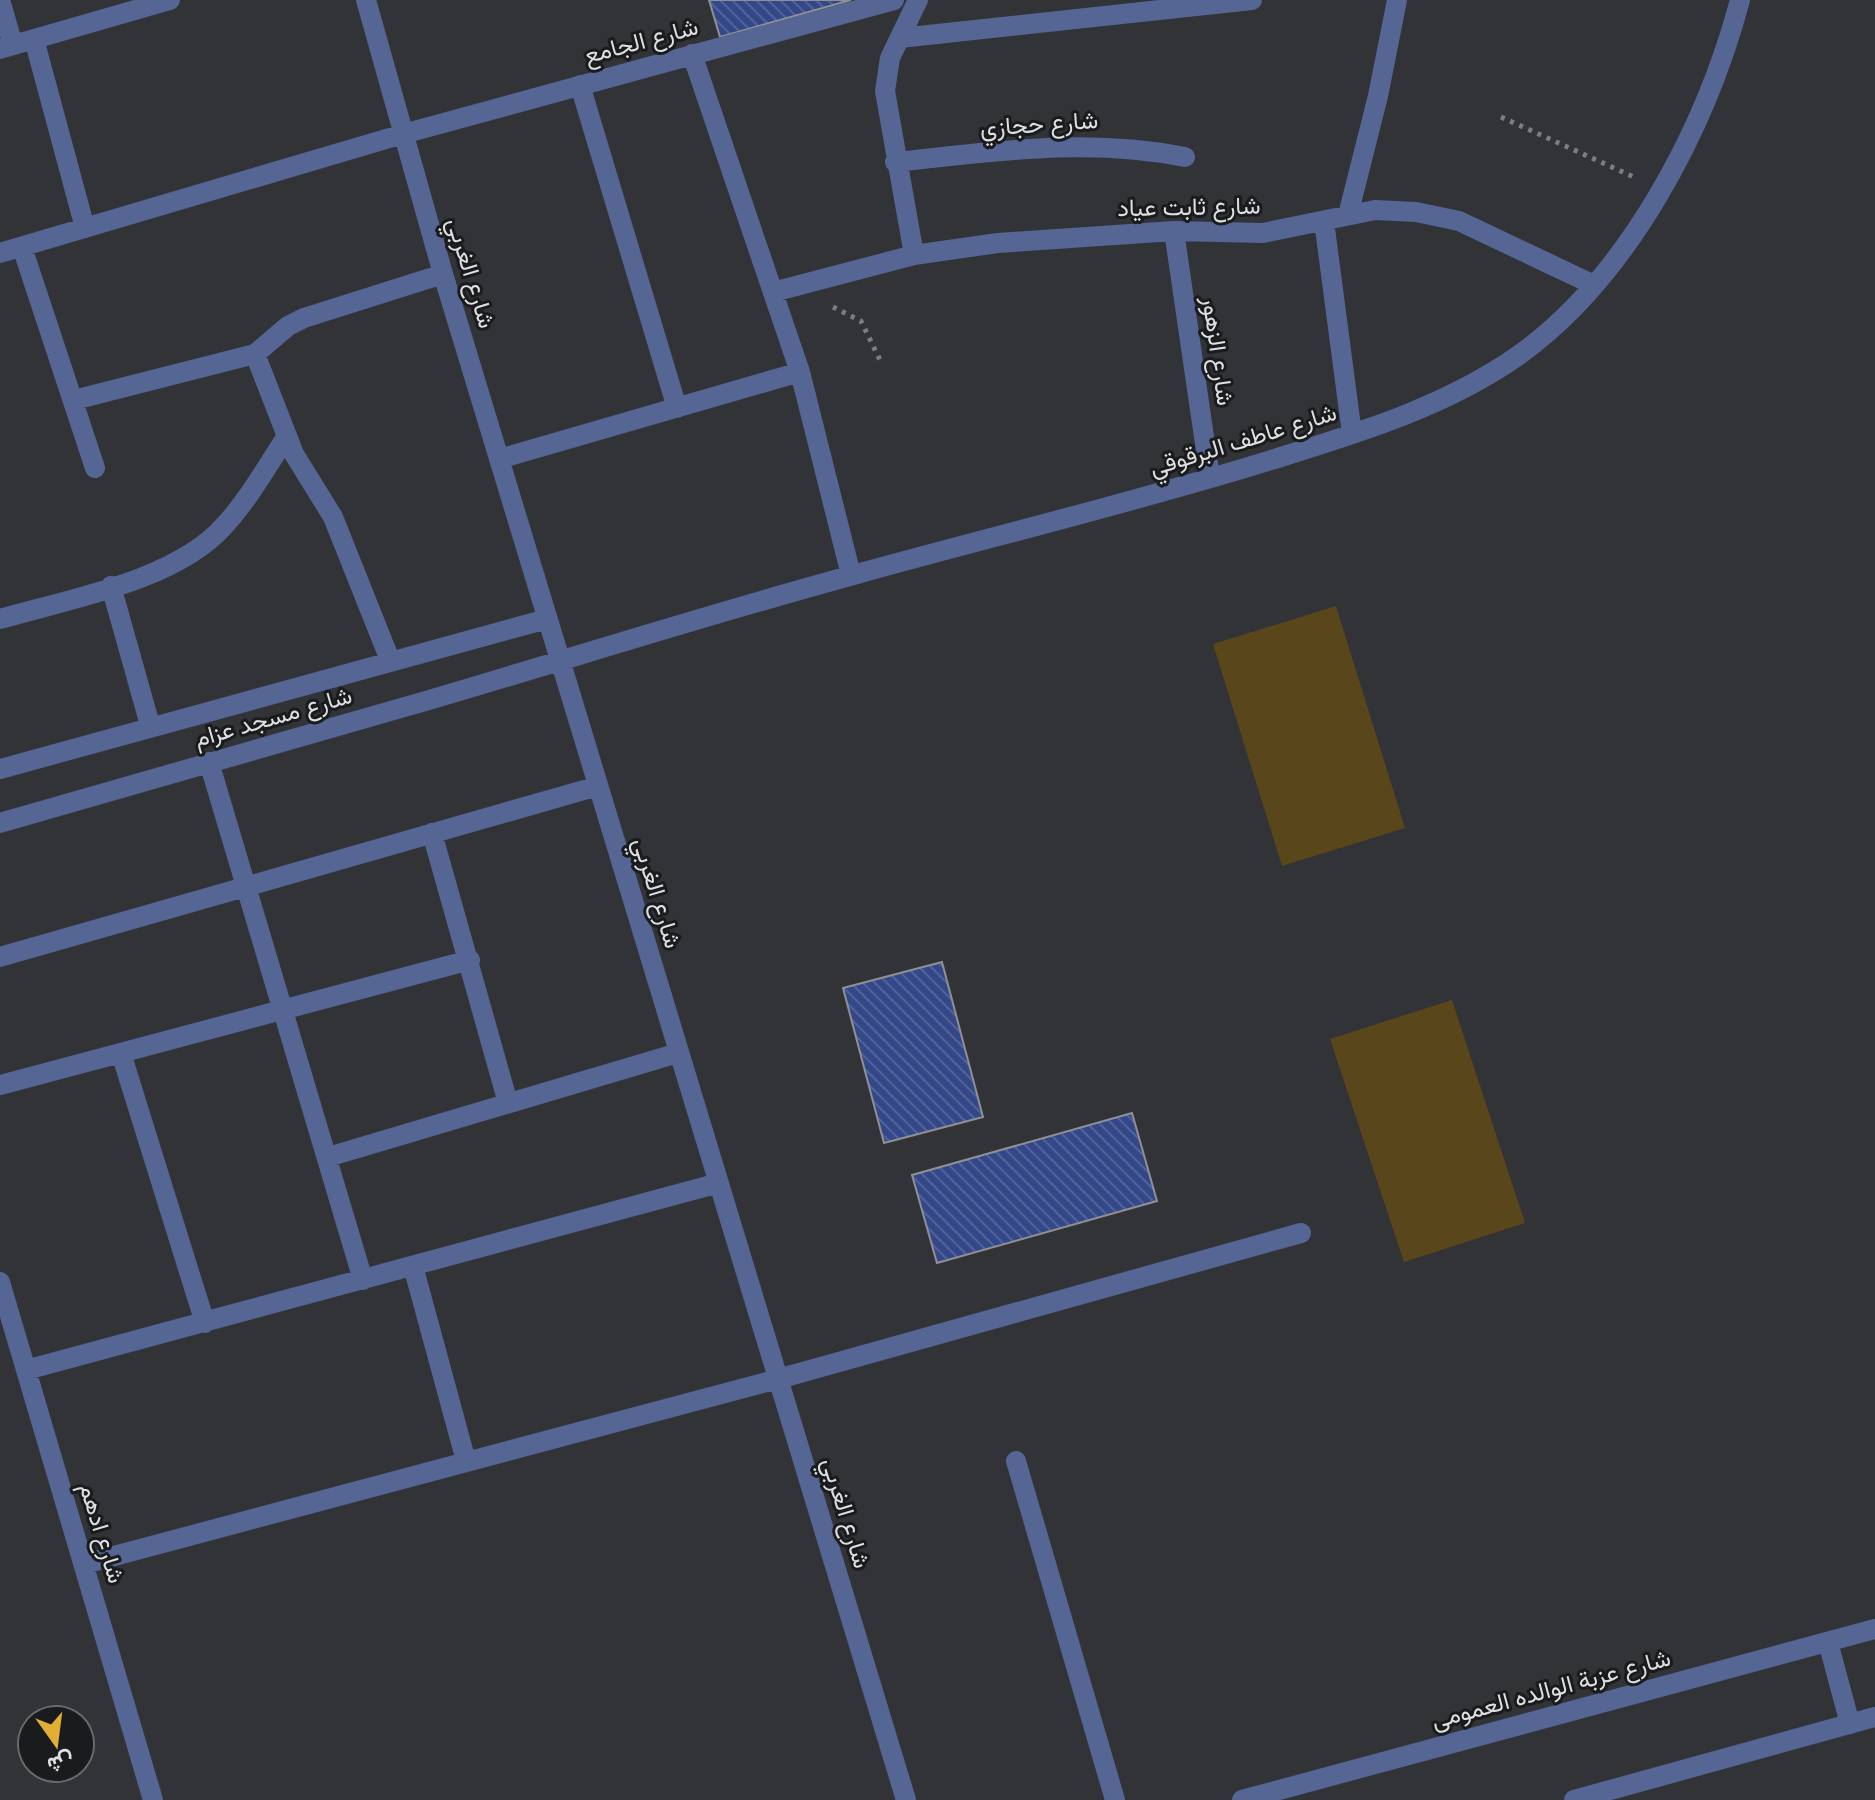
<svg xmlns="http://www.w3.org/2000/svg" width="1875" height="1800" font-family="'Space Grotesk',Vazirmatn,sans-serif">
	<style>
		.green { fill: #5a461b }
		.building { fill: url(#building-back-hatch); stroke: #8e9096; stroke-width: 2 }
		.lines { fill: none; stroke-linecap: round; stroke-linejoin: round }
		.path { stroke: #7b7d80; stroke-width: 5; stroke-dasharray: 4 6; stroke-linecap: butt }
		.minor { stroke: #556695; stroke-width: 20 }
		.labels { text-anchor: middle; stroke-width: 6; stroke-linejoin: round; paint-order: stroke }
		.street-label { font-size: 24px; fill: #dedfe2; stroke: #1a1b1d }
	</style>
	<defs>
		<pattern id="building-back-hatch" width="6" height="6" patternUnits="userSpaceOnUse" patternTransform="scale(2)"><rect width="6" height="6" fill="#344889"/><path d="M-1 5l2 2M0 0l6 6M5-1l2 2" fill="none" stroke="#516299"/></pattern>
	</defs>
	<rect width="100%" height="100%" fill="#313337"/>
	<path class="green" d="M1336 606 1405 828 1282 866 1213 644Z
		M1452 1000 1525 1223 1404 1262 1330 1039Z"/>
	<path class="building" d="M709 0H851L720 37Z
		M942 962 983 1117 884 1143 843 988Z
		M1132 1113 1157 1201 937 1263 912 1175Z"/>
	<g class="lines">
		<path class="path" d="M1501 117 1634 177
			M833 307 861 321 880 360"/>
		<path class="minor" d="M0 0 13 45
			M366 0 443 274 906 1800
			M900 38 1252 0
			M34 39 85 228
			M0 49 170 0
			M692 54 800 372 851 575
			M580 85 677 408
			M895 162C993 152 1087 137 1185 157
			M1348 215 1378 96 1397 0
			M1324 221 1352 434
			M1174 231 1210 478
			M22 247 95 468
			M0 253 403 134 894 0
			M914 255 885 91 890 58 918 0
			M773 292 914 255 998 243 1174 231 1263 233 1375 210 1416 212 1459 221 1594 285
			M255 354 294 454 333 517 390 660
			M74 400 255 354 288 326 304 318 443 274
			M499 459 800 372
			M111 586 150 725
			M0 619C69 599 175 581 224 526 249 499 267 466 287 436
			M209 762 363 1280
			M0 769 547 619
			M0 823C143 781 286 742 429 700 572 658 713 613 857 574 994 536 1132 503 1268 461 1354 434 1444 408 1519 355 1629 276 1706 128 1740 0
			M432 833 508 1103
			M0 957 598 786
			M121 1053 205 1323
			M0 1085 470 960
			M328 1157 678 1053
			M413 1266 466 1461
			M0 1282 153 1800
			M26 1370 719 1183
			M1016 1461 1115 1800
			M84 1564 778 1379 1301 1233
			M1828 1642 1850 1724
			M1242 1800 1875 1629
			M1574 1800 1875 1717"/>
	</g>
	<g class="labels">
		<g class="street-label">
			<text transform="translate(641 41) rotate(-15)" y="8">شارع الجامع</text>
			<text transform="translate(1039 124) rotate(-4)" y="8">شارع حجازي</text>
			<text transform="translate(1189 207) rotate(-1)" y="8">شارع ثابت عياد</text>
			<text transform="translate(471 273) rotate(73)" y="8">شارع الغربي</text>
			<text transform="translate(1218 351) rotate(82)" y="8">شارع الزهور</text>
			<text transform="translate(1243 440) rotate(-17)" y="8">شارع عاطف البرقوقي</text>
			<text transform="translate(273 717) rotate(-16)" y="8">شارع مسجد عزام</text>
			<text transform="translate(657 893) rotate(73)" y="8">شارع الغربي</text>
			<text transform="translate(846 1513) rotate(73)" y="8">شارع الغربي</text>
			<text transform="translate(102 1533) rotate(73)" y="8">شارع ادهم</text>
			<text transform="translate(1551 1689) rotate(-15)" y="8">شارع عزبة الوالده العمومى</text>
		</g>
	</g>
	<g transform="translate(56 1744) rotate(166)"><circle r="38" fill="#1a1b1d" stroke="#68696c" stroke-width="2"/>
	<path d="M0-6L14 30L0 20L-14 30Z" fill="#e2ae34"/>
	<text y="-12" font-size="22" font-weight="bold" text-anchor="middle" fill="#dedfe2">ش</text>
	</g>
</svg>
